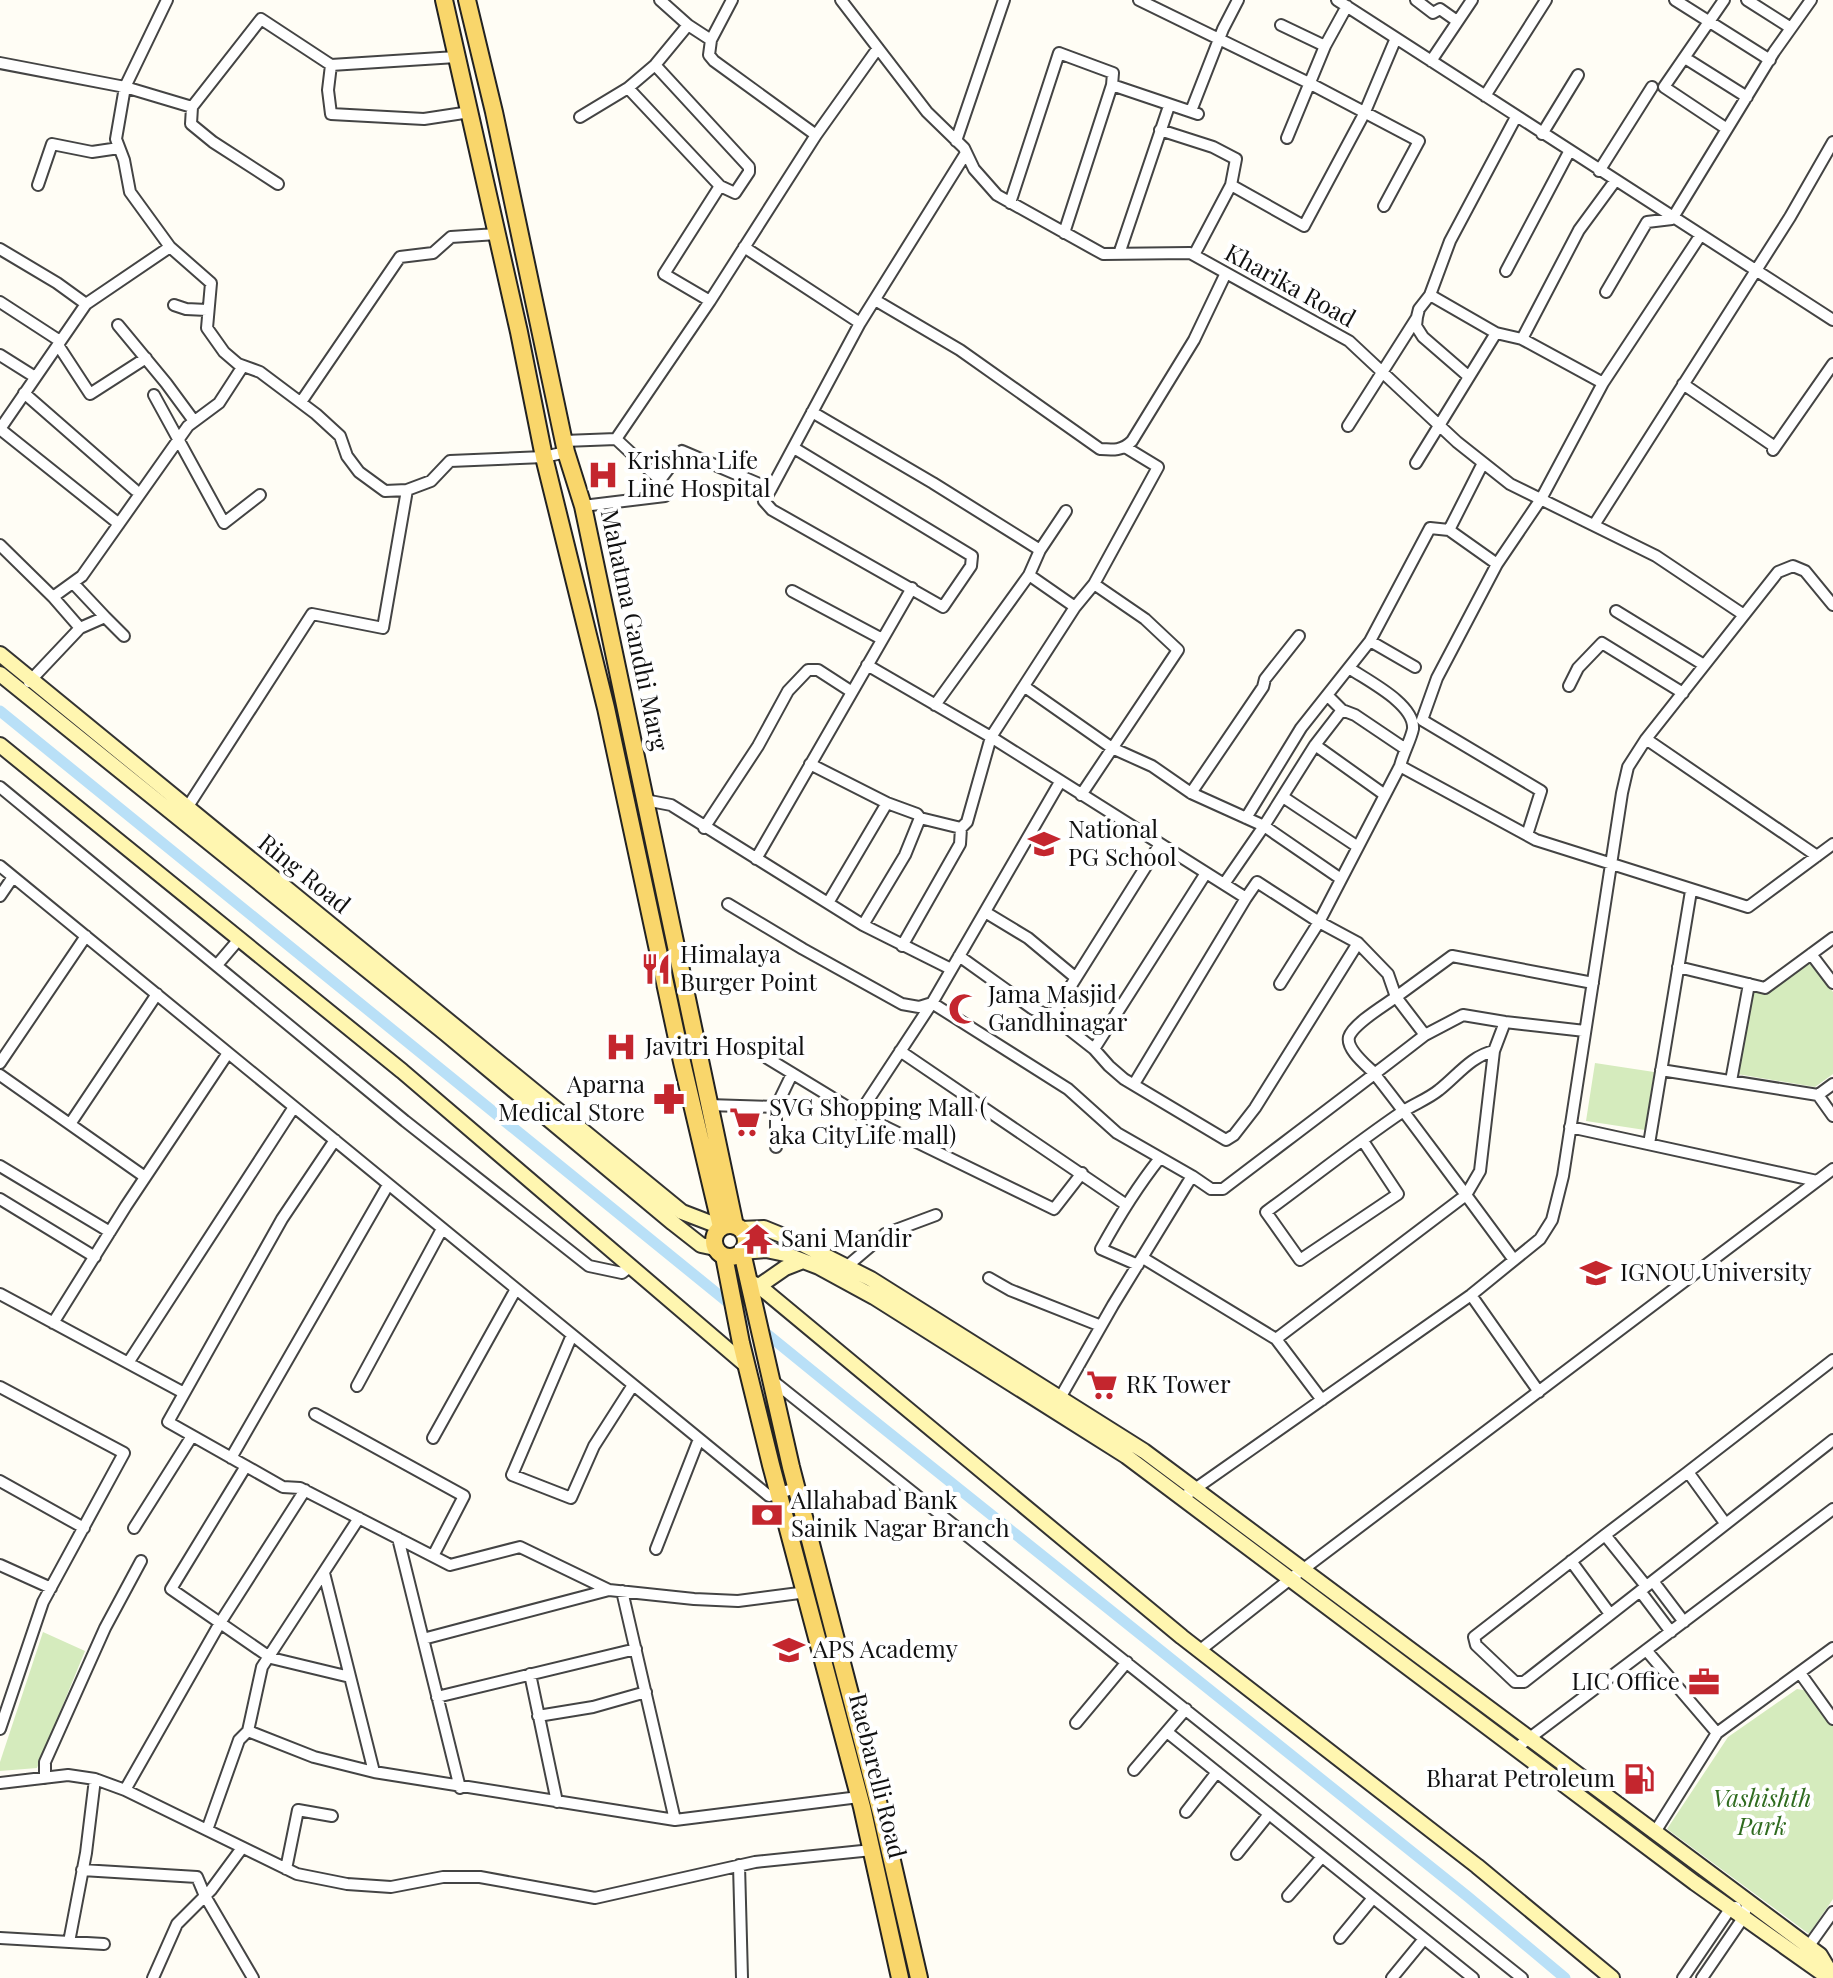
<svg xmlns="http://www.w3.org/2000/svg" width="1833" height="1978" font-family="'Playfair Display',serif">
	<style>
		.green { fill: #d5ebbd }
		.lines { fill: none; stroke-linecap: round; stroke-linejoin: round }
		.canal { stroke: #b9e0f7; stroke-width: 11 }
		.street-casing { stroke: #444; stroke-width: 14 }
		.secondary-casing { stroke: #333; stroke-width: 18 }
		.primary-casing { stroke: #222; stroke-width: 20 }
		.street { stroke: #fff; stroke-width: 10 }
		.secondary { stroke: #fff6b0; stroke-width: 14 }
		.primary { stroke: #f9d66b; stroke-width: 16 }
		.labels { text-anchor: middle; stroke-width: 8; stroke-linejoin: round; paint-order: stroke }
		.street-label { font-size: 24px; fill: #111; stroke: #fff }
		.poi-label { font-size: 24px; fill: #111; stroke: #fff; text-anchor: start }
		.park-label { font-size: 24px; font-style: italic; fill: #2f6b1f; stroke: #fff }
	</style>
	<rect width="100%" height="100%" fill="#fffdf5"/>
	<path class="green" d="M1810 962 1833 992V1074L1815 1087 1737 1074 1752 989 1766 993Z
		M1595 1063 1654 1072 1645 1130 1586 1121Z
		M43 1632 85 1651 37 1768 0 1771V1762Z
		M1797 1689 1809 1691 1833 1725V1899L1809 1934 1667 1829 1728 1737Z"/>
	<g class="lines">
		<path class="canal" d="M0 711 858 1408 1467 1896 1565 1978"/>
		<defs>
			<path id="street" d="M167 0 125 87 192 107
				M732 0 711 40 709 55 714 61 816 135
				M841 0 927 112 964 148 974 169 997 195 1103 254 1190 253 1349 341 1457 442 1510 484 1656 556 1744 615
				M1139 0 1309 83 1419 141 1384 206
				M1337 0 1833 320
				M1416 0 1433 13 1440 9 1457 21
				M1675 0 1770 60
				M1724 0 1664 87 1727 129
				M1747 0 1791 28
				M688 25 711 40
				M1281 25 1325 46
				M1685 58 1747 97
				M1431 61 1472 0
				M0 63 125 87 116 139 124 160 130 192 170 247 86 304 0 429
				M331 65 328 90 331 114 424 119 470 112
				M655 65 749 167V172L735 193 720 186
				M628 88 720 186 664 274 710 301
				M1485 96 1546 0
				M1191 111 1223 29 1238 0
				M580 117 628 88 655 65 688 25 660 0
				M1160 130 1213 147 1236 159 1231 185 1194 255
				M1542 134 1578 75
				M1287 138 1325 46 1347 6
				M956 141 1004 0
				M1599 171 1652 87
				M278 184 213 142 191 124 192 107 261 19 331 65 456 57
				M38 185 52 144 92 152 119 148
				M1231 185 1304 226 1364 114 1396 38
				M1010 203 1059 53 1113 73 1112 85 1198 114
				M1064 233 1112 85
				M170 247 211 283 207 328 224 352 238 364 260 372 316 414 340 436 347 456 359 472 385 491 407 490 431 481 450 461 544 457 566 452
				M744 247 860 323
				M0 249 57 283 86 304
				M1119 254 1169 106
				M1506 271 1569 152
				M1606 292 1647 222 1672 219 1774 52 1811 0
				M1430 295 1496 333 1522 339 1603 383 1541 499 1497 564 1437 678 1422 720 1541 791 1527 835
				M875 300 960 350 1100 449C1113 450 1122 451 1132 441L1194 340 1226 273
				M0 302 60 341
				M174 305 186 309 207 310
				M118 325 166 383 194 421
				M1522 339 1579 230 1615 181
				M58 345 90 394 146 358
				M0 355 35 377
				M1468 376 1423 337 1416 326 1417 317 1419 309 1430 295 1450 241 1516 117
				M1603 383 1700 236
				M1683 384 1775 447
				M24 393 135 490
				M154 395 224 523 260 495
				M301 402 400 257 433 253 451 237 497 234
				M812 412 933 483 1040 550
				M1348 426 1416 319
				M0 429 119 524
				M564 441 616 439
				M1773 450 1833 364
				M1416 463 1496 333
				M1483 463 1449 530 1497 564
				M660 480 682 451 771 489 764 501 772 510 943 607 971 566 972 556 794 448
				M771 489 860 323 966 153
				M583 506 665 496 669 492 660 480 616 439 710 301 816 135 878 48
				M1594 525 1790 217 1833 142
				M0 545 53 597 80 628 105 617 124 636
				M1029 575 1075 607
				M73 583 105 617
				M792 591 882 639
				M53 597 82 576 188 426 219 403 243 366
				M1616 611 1704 665
				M1370 641 1430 528 1449 530
				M867 665 991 737 1246 898 1257 882 1319 922 1280 984
				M1349 668C1368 681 1415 704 1413 729 1411 739 1403 754 1400 766
				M29 682 80 628
				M1569 686 1578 668 1602 643 1683 693
				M1025 687 1112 748 1152 766 1191 793 1264 826 1315 745 1342 710
				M1328 696 1342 710 1355 715 1404 748
				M935 705 1029 575 1040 550 1066 511
				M1646 739 1817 856
				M1315 745 1385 795
				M810 764 887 803 917 814 920 818 961 828
				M0 787 405 1121 589 1266 622 1273 631 1266
				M1191 793 1263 687 1265 679 1299 636
				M1081 795 1178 650 1145 619 1094 584
				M1283 797 1358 847
				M645 800 671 805 863 925 951 969
				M185 811 312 614 383 628 407 490
				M1246 818 1301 728 1370 641 1415 667
				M704 828 758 746 788 691 808 670H818L852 692
				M756 859 912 588
				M0 866 769 1496 796 1488
				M1224 884 1264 826 1341 879
				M0 896 13 877
				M828 903 887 803
				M728 904 803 949 902 1004 919 1007 932 1003 1068 1089 1117 1133 1192 1176
				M985 912 1028 938 1076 978
				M863 925 905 855 920 818
				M902 946 960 844 961 828 967 822 991 737 1075 607 1094 584 1158 467 1125 447
				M1811 954 1833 983
				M959 956 1033 1009 1052 1016 1094 1049 1109 1066 1124 1079 1226 1140 1234 1135 1255 1108 1358 943
				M217 965 240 938
				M1678 967 1765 988 1833 938
				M1593 983 1452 956 1396 997 1388 974 1358 943 1319 922 1400 766 1536 840 1748 907 1833 844
				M1052 1016 1160 844
				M1505 1022 1494 1051 1480 1171 1466 1195 1514 1260
				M1425 1035 1463 1015 1505 1022 1585 1031
				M1094 1049 1206 873
				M900 1051 1125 1204
				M767 1058 859 1114 1054 1209 1082 1173
				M0 1063 86 936
				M1661 1070 1818 1095 1833 1084
				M0 1075 145 1177
				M1731 1081 1749 984
				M1134 1084 1246 898
				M1818 1095 1833 1116
				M708 1105 776 1107 792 1074
				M776 1107V1147
				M859 1114 932 1003 1060 782
				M70 1124 157 994
				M1570 1127 1817 1181
				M335 1140 282 1219 168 1422 283 1487 300 1488 450 1565 520 1547 609 1590 694 1599 738 1601 807 1592
				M1363 1141 1398 1194 1300 1260 1266 1212C1311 1179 1355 1144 1402 1112 1414 1104 1428 1099 1439 1090 1457 1076 1471 1056 1494 1051
				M1649 1144 1691 891
				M0 1166 110 1232
				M0 1199 95 1257
				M1138 1265 1101 1249C1119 1216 1137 1187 1160 1158
				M846 1267 885 1234 936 1215
				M989 1278 1010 1290 1101 1326
				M0 1294 184 1393
				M1471 1295 1539 1392
				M53 1323 126 1206 228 1053
				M572 1335 512 1475 571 1498 594 1446 633 1385
				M1276 1339 1322 1400
				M128 1363 294 1107
				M773 1381 1522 1978
				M357 1386 442 1229
				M0 1387 124 1453 43 1602 0 1729
				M1060 1398 1113 1305 1192 1176 1211 1189H1223C1290 1138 1358 1087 1425 1035L1396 997C1385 1005 1353 1024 1349 1037 1346 1049 1366 1065 1373 1072 1405 1112 1435 1154 1466 1195L1276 1339 1143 1258
				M315 1414 464 1496 433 1556
				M433 1438 516 1289
				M231 1458 388 1185
				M246 1466 171 1589 271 1658 350 1677
				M0 1481 84 1528
				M1182 1498 1471 1295 1540 1239 1552 1220 1563 1176 1622 793 1628 767 1646 739 1778 572 1793 566 1805 571 1833 605
				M1725 1523 1688 1472 1833 1360
				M134 1528 192 1436
				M1605 1535 1474 1637 1476 1645 1515 1682H1524L1833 1440
				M398 1538 460 1788
				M656 1549 699 1439
				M1571 1561 1610 1614
				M0 1565 51 1588
				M324 1573 374 1772
				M1653 1581 1684 1622
				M1646 1586 1605 1535 1688 1472
				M622 1591 675 1820
				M1640 1591 1671 1632
				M423 1639 609 1590
				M1646 1650 1717 1733
				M1199 1651 1289 1580 1833 1169
				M1800 1673 1833 1719
				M530 1674 557 1802
				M437 1697 636 1649
				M538 1716 593 1707 646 1692
				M1076 1723 1127 1662
				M248 1731 262 1667 359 1518
				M1167 1732 1473 1978
				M1515 1749 1833 1509
				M1134 1770 1186 1709
				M45 1778V1762L105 1628 141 1561
				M0 1783 68 1775 95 1779 125 1790 297 1874 347 1884 391 1887 443 1877H480L595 1898 755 1862 872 1850
				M125 1790 220 1623 305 1490
				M1186 1812 1217 1772
				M207 1830 239 1740 248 1731 314 1757 374 1772 675 1820 859 1797
				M1655 1832 1717 1733 1833 1648
				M1237 1854 1269 1814
				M739 1865 742 1978
				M286 1869 298 1810 332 1816
				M82 1870 197 1877 205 1896 253 1978
				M1288 1896 1322 1857
				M0 1938 104 1944
				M1340 1938 1373 1898
				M69 1942 86 1853 95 1779
				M1808 1947 1833 1912
				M153 1978 177 1924 211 1890 242 1848
				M1392 1978 1424 1939
				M1683 1978 1730 1909 1736 1907
				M1702 1978 1743 1918 1748 1902"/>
			<path id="secondary" d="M0 654 682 1212 721 1227
				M0 674 445 1033 673 1223 701 1245 715 1248
				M0 745 402 1071 747 1366
				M740 1229 764 1228 796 1241 871 1279 1144 1451 1820 1955 1833 1977
				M742 1252 766 1250 785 1254 819 1267 874 1297 1126 1456 1695 1883 1829 1978
				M748 1281 759 1286 1182 1637 1477 1866 1612 1978
				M759 1286 785 1268 803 1261"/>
			<path id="primary" d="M444 0 519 332 544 457 606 708 682 1062 721 1227
				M467 0 494 112 566 452 583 506 735 1226
				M714 1241a16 16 0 1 1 32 0a16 16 0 1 1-32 0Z
				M742 1252 791 1467 881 1813 919 1978
				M724 1256 741 1343 771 1465 862 1807 900 1978"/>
		</defs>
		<use href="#street" class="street-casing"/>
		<use href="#secondary" class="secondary-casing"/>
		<use href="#primary" class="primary-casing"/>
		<use href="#street" class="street"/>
		<use href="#secondary" class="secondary"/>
		<use href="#primary" class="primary"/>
	</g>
	<defs>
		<symbol id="hospital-bare" viewBox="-9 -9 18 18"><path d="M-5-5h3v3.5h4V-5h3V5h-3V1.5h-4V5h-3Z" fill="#c4262e" stroke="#fff" stroke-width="2.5" paint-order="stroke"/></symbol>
		<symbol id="school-bare" viewBox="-9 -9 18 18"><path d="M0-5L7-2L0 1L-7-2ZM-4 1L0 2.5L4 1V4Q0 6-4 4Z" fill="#c4262e" stroke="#fff" stroke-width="2.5" paint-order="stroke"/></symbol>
		<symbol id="restaurant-bare" viewBox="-9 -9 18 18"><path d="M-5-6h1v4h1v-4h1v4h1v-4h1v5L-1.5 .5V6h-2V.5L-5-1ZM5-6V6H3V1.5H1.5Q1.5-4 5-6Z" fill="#c4262e" stroke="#fff" stroke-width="2.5" paint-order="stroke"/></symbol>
		<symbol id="mosque-bare" viewBox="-9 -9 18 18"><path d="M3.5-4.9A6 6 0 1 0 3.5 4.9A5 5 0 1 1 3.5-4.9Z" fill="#c4262e" stroke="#fff" stroke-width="2.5" paint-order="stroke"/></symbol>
		<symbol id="pharmacy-bare" viewBox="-9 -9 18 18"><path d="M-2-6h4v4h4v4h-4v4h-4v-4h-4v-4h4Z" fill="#c4262e" stroke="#fff" stroke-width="2.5" paint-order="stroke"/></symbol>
		<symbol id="supermarket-bare" viewBox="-9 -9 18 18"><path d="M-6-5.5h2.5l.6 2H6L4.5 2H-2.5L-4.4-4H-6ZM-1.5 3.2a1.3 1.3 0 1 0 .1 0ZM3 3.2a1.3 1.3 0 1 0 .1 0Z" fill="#c4262e" stroke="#fff" stroke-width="2.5" paint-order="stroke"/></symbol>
		<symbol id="temple-bare" viewBox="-9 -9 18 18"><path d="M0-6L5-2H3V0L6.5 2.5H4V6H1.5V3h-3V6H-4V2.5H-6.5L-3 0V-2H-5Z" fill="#c4262e" stroke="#fff" stroke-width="2.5" paint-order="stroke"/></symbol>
		<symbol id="university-bare" viewBox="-9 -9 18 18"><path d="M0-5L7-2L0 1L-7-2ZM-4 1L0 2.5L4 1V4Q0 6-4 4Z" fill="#c4262e" stroke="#fff" stroke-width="2.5" paint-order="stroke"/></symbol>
		<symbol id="bank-bare" viewBox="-9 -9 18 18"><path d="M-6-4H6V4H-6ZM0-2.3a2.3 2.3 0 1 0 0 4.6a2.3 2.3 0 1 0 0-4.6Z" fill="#c4262e" stroke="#fff" stroke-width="2.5" paint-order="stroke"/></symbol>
		<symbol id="office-bare" viewBox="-9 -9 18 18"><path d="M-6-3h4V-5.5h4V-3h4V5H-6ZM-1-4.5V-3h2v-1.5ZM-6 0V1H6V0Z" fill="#c4262e" stroke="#fff" stroke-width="2.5" paint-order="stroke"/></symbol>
		<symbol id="fuel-bare" viewBox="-9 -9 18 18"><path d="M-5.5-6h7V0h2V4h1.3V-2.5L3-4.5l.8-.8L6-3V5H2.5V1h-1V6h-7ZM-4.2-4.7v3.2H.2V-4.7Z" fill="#c4262e" stroke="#fff" stroke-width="2.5" paint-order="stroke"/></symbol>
	</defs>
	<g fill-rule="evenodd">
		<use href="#hospital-bare" x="581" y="453" width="44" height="44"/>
		<use href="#school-bare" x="1022" y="822" width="44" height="44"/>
		<use href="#restaurant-bare" x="634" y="947" width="44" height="44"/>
		<use href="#mosque-bare" x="942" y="987" width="44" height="44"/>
		<use href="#hospital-bare" x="599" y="1025" width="44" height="44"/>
		<use href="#pharmacy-bare" x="647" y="1077" width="44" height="44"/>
		<use href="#supermarket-bare" x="723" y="1100" width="44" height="44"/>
		<use href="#temple-bare" x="735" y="1217" width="44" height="44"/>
		<use href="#university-bare" x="1574" y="1251" width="44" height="44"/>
		<use href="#supermarket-bare" x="1080" y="1363" width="44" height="44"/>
		<use href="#bank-bare" x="745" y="1493" width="44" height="44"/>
		<use href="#school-bare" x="767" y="1628" width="44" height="44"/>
		<use href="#office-bare" x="1682" y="1660" width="44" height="44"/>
		<use href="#fuel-bare" x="1617" y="1757" width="44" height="44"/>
	</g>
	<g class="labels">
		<g class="street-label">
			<text transform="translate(1290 286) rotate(29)" y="8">Kharika Road</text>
			<text transform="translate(634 630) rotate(78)" y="8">Mahatma Gandhi Marg</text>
			<text transform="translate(304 874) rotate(39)" y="8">Ring Road</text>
			<text transform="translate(877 1776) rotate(76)" y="8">Raebarelli Road</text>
		</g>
		<g class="poi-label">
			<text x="627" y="469">Krishna Life<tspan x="627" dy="28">Line Hospital</tspan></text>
			<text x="1068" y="838">National<tspan x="1068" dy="28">PG School</tspan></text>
			<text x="680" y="963">Himalaya<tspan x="680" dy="28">Burger Point</tspan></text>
			<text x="988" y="1003">Jama Masjid<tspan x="988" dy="28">Gandhinagar</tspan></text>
			<text x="645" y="1055">Javitri Hospital</text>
			<text x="645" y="1093" text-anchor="end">Aparna<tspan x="645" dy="28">Medical Store</tspan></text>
			<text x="769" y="1116">SVG Shopping Mall (<tspan x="769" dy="28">aka CityLife mall)</tspan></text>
			<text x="781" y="1247">Sani Mandir</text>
			<text x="1620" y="1281">IGNOU University</text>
			<text x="1126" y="1393">RK Tower</text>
			<text x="791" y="1509">Allahabad Bank<tspan x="791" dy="28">Sainik Nagar Branch</tspan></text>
			<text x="813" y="1658">APS Academy</text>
			<text x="1680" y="1690" text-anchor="end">LIC Office</text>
			<text x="1615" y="1787" text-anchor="end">Bharat Petroleum</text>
		</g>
		<g class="park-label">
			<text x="1762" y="1807">Vashishth<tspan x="1762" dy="28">Park</tspan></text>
		</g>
	</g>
</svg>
